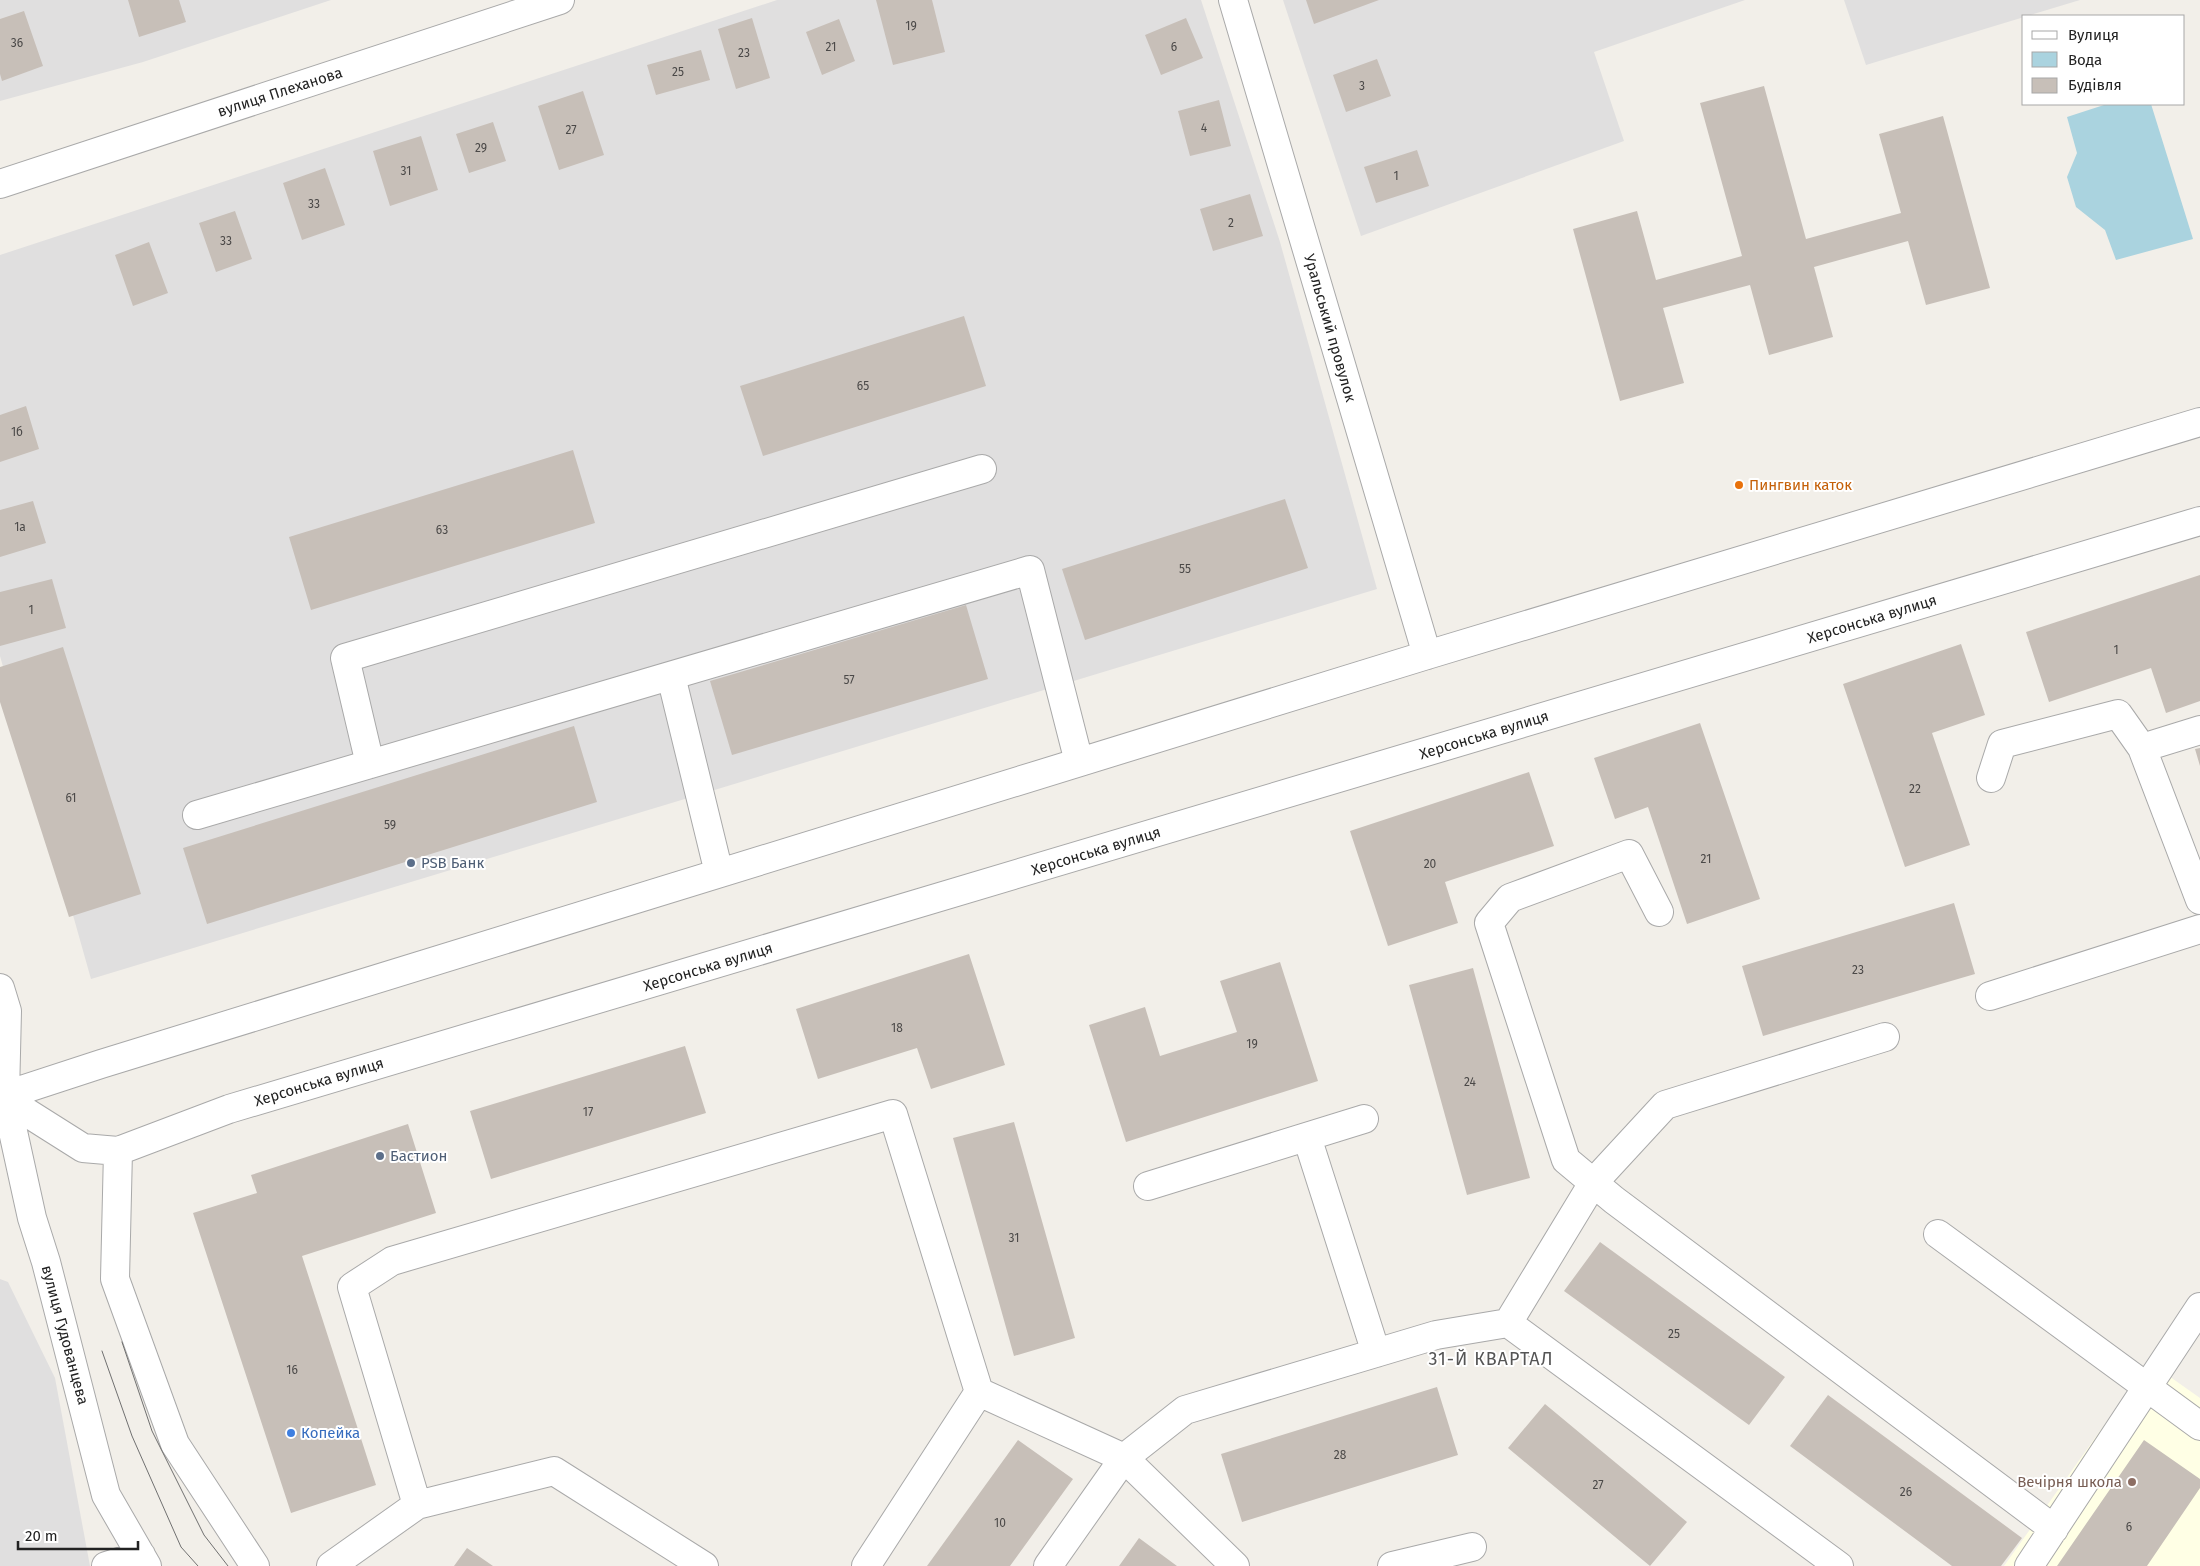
<svg xmlns="http://www.w3.org/2000/svg" width="2200" height="1566" font-family="'Fira Sans',sans-serif">
	<style>
		.residential { fill: #e0dfdf }
		.education { fill: #ffffe5 }
		.water { fill: #aad3df }
		.building { fill: #c7bfb8 }
		.lines { fill: none; stroke-linecap: round; stroke-linejoin: round }
		.minor-casing { stroke: #a9a9a9; stroke-width: 30 }
		.minor { stroke: #fff; stroke-width: 28 }
		.tram { stroke: #707070; stroke-width: 1 }
		.food-dot { fill: #e8710a; stroke: #fff; stroke-width: 2 }
		.service-dot { fill: #5c6f8a; stroke: #fff; stroke-width: 2 }
		.shop-dot { fill: #3f7fe0; stroke: #fff; stroke-width: 2 }
		.education-dot { fill: #8d6e63; stroke: #fff; stroke-width: 2 }
		.labels { text-anchor: middle; stroke-width: 4; stroke-linejoin: round; paint-order: stroke }
		.number-label { font-size: 12px; fill: #4b4948 }
		.street-label { font-size: 15px; fill: #222; stroke: #fff }
		.food-label { font-size: 15px; fill: #c56008; stroke: #fff; text-anchor: start }
		.service-label { font-size: 15px; fill: #4e5e75; stroke: #fff; text-anchor: start }
		.shop-label { font-size: 15px; fill: #366cbe; stroke: #fff; text-anchor: start }
		.education-label { font-size: 15px; fill: #785e54; stroke: #fff; text-anchor: end }
		.quarter-label { font-size: 18px; letter-spacing: 1px; fill: #555; stroke: #fff }
	</style>
	<rect width="100%" height="100%" fill="#f2efe9"/>
	<path class="residential" d="M0 0H331L143 62 0 101Z
		M777 0H1201L1280 242 1377 589 91 979 0 656V255Z
		M1283 0H1745L1594 52 1624 141 1361 236Z
		M1844 0H2080L1866 65Z
		M0 1279 8 1282 55 1378 90 1566H0Z"/>
	<path class="education" d="M2149 1362 2200 1398V1566H2004Z"/>
	<path class="water" d="M2107 104H2151L2193 239 2116 260 2105 230 2076 207 2067 177 2077 153 2067 117Z"/>
	<path class="building" d="M128 0H179L186 22 139 37Z
		M876 0H932L945 52 893 65Z
		M1306 0H1379L1314 24Z
		M24 11 43 66 2 81 0 74V19Z
		M752 18 770 78 736 89 718 29Z
		M1186 18 1203 58 1161 75 1145 35Z
		M839 19 855 61 822 75 806 32Z
		M701 50 710 80 656 95 647 65Z
		M1377 59 1391 96 1346 112 1333 75Z
		M1764 86 1806 239 1901 213 1879 134 1943 116 1990 288 1926 305 1908 241 1814 267 1833 337 1769 355 1750 285 1663 308 1684 383 1620 401 1573 229 1637 211 1656 280 1742 256 1700 103Z
		M583 91 604 155 559 170 538 106Z
		M1219 100 1231 146 1190 156 1178 111Z
		M493 122 506 161 469 173 456 134Z
		M421 136 438 190 390 206 373 151Z
		M1417 150 1429 186 1376 203 1364 167Z
		M325 168 345 225 302 240 283 183Z
		M1250 194 1263 236 1213 251 1200 209Z
		M235 211 252 259 216 272 199 223Z
		M149 242 168 293 133 306 115 255Z
		M964 316 986 386 763 456 740 386Z
		M26 406 39 449 0 462V415Z
		M573 450 595 523 311 610 289 537Z
		M1285 499 1308 568 1085 640 1062 569Z
		M33 501 46 543 0 557V510Z
		M2200 575V701L2166 713 2151 668 2049 702 2026 632Z
		M52 579 66 628 0 646V592Z
		M966 605 988 679 732 755 710 681Z
		M1961 644 1985 715 1932 733 1970 845 1905 867 1843 684Z
		M63 647 141 894 69 917 0 702V667Z
		M1700 723 1760 899 1687 924 1648 807 1615 819 1594 758Z
		M574 726 597 802 207 924 183 848Z
		M2200 748V766L2195 749Z
		M1529 772 1554 846 1445 882 1458 923 1388 946 1350 831Z
		M1954 903 1975 974 1763 1036 1742 966Z
		M969 954 1005 1065 931 1089 917 1048 818 1079 796 1009Z
		M1280 962 1318 1081 1126 1142 1089 1025 1145 1007 1160 1056 1237 1032 1220 981Z
		M1473 968 1530 1178 1467 1195 1409 985Z
		M685 1046 706 1113 491 1179 470 1111Z
		M1014 1122 1075 1338 1014 1356 953 1138Z
		M408 1124 436 1213 302 1256 376 1485 291 1513 193 1213 257 1193 251 1175Z
		M1600 1242 1785 1377 1749 1425 1564 1291Z
		M1437 1387 1458 1455 1242 1522 1221 1454Z
		M1828 1395 2022 1538 2001 1566H1952L1790 1446Z
		M1545 1404 1687 1522 1650 1566 1508 1448Z
		M1018 1440 1073 1479 1010 1566H927Z
		M2144 1440 2200 1479V1488L2147 1566H2057Z
		M1139 1538 1177 1566H1119Z
		M467 1548 493 1566H454Z"/>
	<g class="lines">
		<defs>
			<path id="minor" d="M1233 0 1427 655
				M0 184 560 0
				M671 676 719 873
				M2142 748 2200 730
				M370 764 345 658 982 469
				M1991 778 2002 744 2118 714 2142 748 2200 900
				M197 815 1030 570 1079 762
				M1659 912 1629 854 1510 898 1489 923 1566 1160 1614 1200 2054 1529
				M0 988 7 1011 5 1095 32 1218 46 1262 106 1495 147 1566
				M1990 996 2200 929
				M5 1095 26 1112 83 1148 118 1151 229 1109 2200 521
				M0 1097 101 1064 1427 655 2200 422
				M1307 1137 1376 1353
				M118 1151 115 1279 175 1444 255 1566
				M1148 1186 1364 1119
				M1938 1234 2200 1426
				M1508 1323 1593 1183 1665 1105 1885 1037
				M979 1392 1124 1458 1235 1566
				M417 1505 352 1287 392 1261 893 1114 979 1392 866 1566
				M106 1566 141 1555
				M331 1566 417 1505 554 1471 704 1566
				M1048 1566 1124 1458 1185 1410 1436 1335 1508 1323 1839 1566
				M1392 1566 1472 1547
				M2029 1566 2200 1307"/>
		</defs>
		<use href="#minor" class="minor-casing"/>
		<use href="#minor" class="minor"/>
		<path class="tram" d="M122 1342 152 1431 204 1535 228 1566
			M102 1351 132 1436 181 1547 198 1566"/>
	</g>
	<circle class="food-dot" cx="1739" cy="485" r="5"/>
	<g class="service-dot">
		<circle cx="411" cy="863" r="5"/>
		<circle cx="380" cy="1156" r="5"/>
	</g>
	<circle class="shop-dot" cx="291" cy="1433" r="5"/>
	<circle class="education-dot" cx="2132" cy="1482" r="5"/>
	<g class="labels">
		<g class="number-label">
			<text x="911" y="30">19</text>
			<text x="17" y="47">36</text>
			<text x="831" y="51">21</text>
			<text x="1174" y="51">6</text>
			<text x="744" y="57">23</text>
			<text x="678" y="76">25</text>
			<text x="1362" y="90">3</text>
			<text x="1204" y="132">4</text>
			<text x="571" y="134">27</text>
			<text x="481" y="152">29</text>
			<text x="406" y="175">31</text>
			<text x="1396" y="180">1</text>
			<text x="314" y="208">33</text>
			<text x="1231" y="227">2</text>
			<text x="226" y="245">33</text>
			<text x="863" y="390">65</text>
			<text x="17" y="436">1б</text>
			<text x="20" y="531">1а</text>
			<text x="442" y="534">63</text>
			<text x="1185" y="573">55</text>
			<text x="31" y="614">1</text>
			<text x="2116" y="654">1</text>
			<text x="849" y="684">57</text>
			<text x="1915" y="793">22</text>
			<text x="71" y="802">61</text>
			<text x="390" y="829">59</text>
			<text x="1706" y="863">21</text>
			<text x="1430" y="868">20</text>
			<text x="1858" y="974">23</text>
			<text x="897" y="1032">18</text>
			<text x="1252" y="1048">19</text>
			<text x="1470" y="1086">24</text>
			<text x="588" y="1116">17</text>
			<text x="1014" y="1242">31</text>
			<text x="1674" y="1338">25</text>
			<text x="292" y="1374">16</text>
			<text x="1340" y="1459">28</text>
			<text x="1598" y="1489">27</text>
			<text x="1906" y="1496">26</text>
			<text x="1000" y="1527">10</text>
			<text x="2129" y="1531">6</text>
		</g>
		<g class="street-label">
			<text transform="translate(280 92) rotate(-18)" y="5">вулиця Плеханова</text>
			<text transform="translate(1330 328) rotate(74)" y="5">Уральський провулок</text>
			<text transform="translate(1872 619) rotate(-17)" y="5">Херсонська вулиця</text>
			<text transform="translate(1484 735) rotate(-17)" y="5">Херсонська вулиця</text>
			<text transform="translate(1096 851) rotate(-17)" y="5">Херсонська вулиця</text>
			<text transform="translate(708 967) rotate(-17)" y="5">Херсонська вулиця</text>
			<text transform="translate(319 1082) rotate(-17)" y="5">Херсонська вулиця</text>
			<text transform="translate(65 1335) rotate(75)" y="5">вулиця Гудованцева</text>
		</g>
		<g class="food-label">
			<text x="1749" y="490">Пингвин каток</text>
		</g>
		<g class="service-label">
			<text x="421" y="868">PSB Банк</text>
			<text x="390" y="1161">Бастион</text>
		</g>
		<g class="shop-label">
			<text x="301" y="1438">Копейка</text>
		</g>
		<g class="education-label">
			<text x="2122" y="1487">Вечірня школа</text>
		</g>
		<g class="quarter-label">
			<text x="1491" y="1365">31-Й КВАРТАЛ</text>
		</g>
	</g>
	<rect x="2022" y="15" width="162" height="90" fill="#ffffff" stroke="#a7a7a7"/>
	<rect x="2032" y="31" width="25" height="8" fill="#ffffff" stroke="#a7a7a7"/>
	<text x="2068" y="40" font-size="15" fill="#222222">Вулиця</text>
	<rect x="2032" y="52" width="25" height="15" fill="#aad3df" stroke="#a7a7a7"/>
	<text x="2068" y="65" font-size="15" fill="#222222">Вода</text>
	<rect x="2032" y="78" width="25" height="15" fill="#c7bfb8" stroke="#a7a7a7"/>
	<text x="2068" y="90" font-size="15" fill="#222222">Будівля</text>
	<path d="M18 1541v8h120v-8" fill="none" stroke="#222222" stroke-width="2.5"/>
	<text x="25" y="1541" font-size="15" fill="#222222" stroke="#ffffff" stroke-width="4" paint-order="stroke">20 m</text>
</svg>
